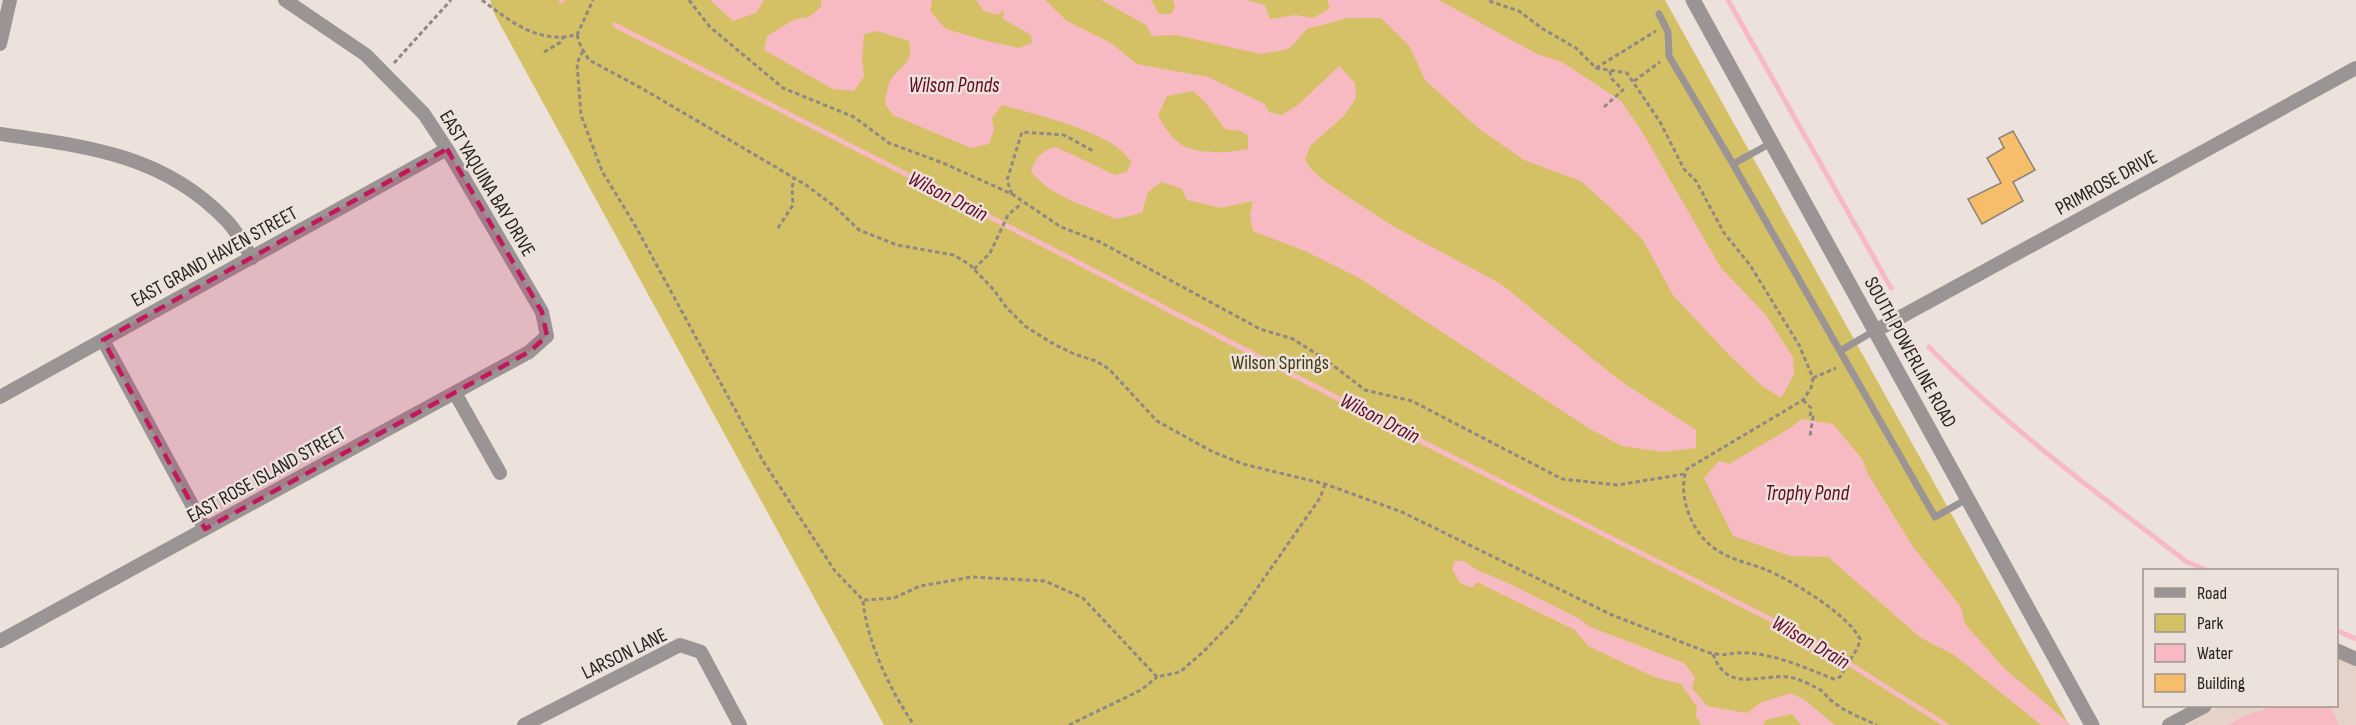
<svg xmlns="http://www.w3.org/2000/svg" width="2356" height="725" font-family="'Sofia Sans Condensed',sans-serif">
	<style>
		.built { fill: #e5d3c9 }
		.green { fill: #d5c165 }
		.water { fill: #f7bac2; fill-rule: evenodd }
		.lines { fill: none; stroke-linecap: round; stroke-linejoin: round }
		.stream { stroke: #f7bac2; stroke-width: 5 }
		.building { fill: #f6be6a; stroke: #88827a; stroke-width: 1.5 }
		.path { stroke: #908884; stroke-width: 3; stroke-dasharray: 4.5 3; stroke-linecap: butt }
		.service { stroke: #9a9594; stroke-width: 7 }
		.minor { stroke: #9a9594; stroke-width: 14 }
		.tertiary { stroke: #9a9594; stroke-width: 15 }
		.marked { fill: #c2185b; fill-opacity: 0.2; stroke: #c2185b; stroke-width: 4.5; stroke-dasharray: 12 8; stroke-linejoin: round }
		.labels { text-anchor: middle; stroke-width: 5; stroke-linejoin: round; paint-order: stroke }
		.street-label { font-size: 20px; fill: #262220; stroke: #ece1db }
		.park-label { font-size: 20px; fill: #433a11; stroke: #ece1db }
		.water-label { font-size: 21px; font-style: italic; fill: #620a25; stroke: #ece1db }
	</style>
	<rect width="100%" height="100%" fill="#ece1db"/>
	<path class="built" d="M2337 650 2356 660V725H2185L2220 706H2336Z"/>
	<path class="green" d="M490 0H1665L2069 725H884L495 15Z"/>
	<path class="water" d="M710 0H764L756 13 733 21Z
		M821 0H932L930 11 946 29 987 41 1019 48 1032 43 1031 35 1003 19 1004 10 998 15 984 11 976 0H1045L1067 21 1111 43 1137 64 1208 77 1265 104 1269 112 1282 115 1298 105 1339 66 1355 83 1356 98 1344 116 1310 146 1305 160 1310 168 1324 181 1391 225 1501 284 1619 380 1696 430V448L1663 452 1622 446 1590 429 1361 279 1307 252 1253 231 1250 215 1253 201 1221 208 1187 200 1182 189 1162 182 1148 192 1142 213 1116 219 1072 201 1049 189 1031 172C1035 157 1042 151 1056 147L1115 175 1127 172 1131 162C1116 133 1034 114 1002 105L992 118 994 130 989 144 971 148 893 115 885 104C886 97 887 89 889 84 897 65 915 66 909 41L878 31 864 34 862 60 864 76 854 91 833 89 764 50 767 36 795 19 809 17 821 7ZM1193 91 1205 102 1225 129 1241 131 1248 136V149C1230 153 1203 154 1186 147 1174 142 1163 126 1158 115L1167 96Z
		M1101 0H1151L1159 14H1171L1175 7 1173 0H1246L1265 5 1270 19 1296 15 1313 18 1330 8 1327 0H1439L1537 54 1562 62 1621 101 1641 130 1721 268 1765 314 1793 357 1794 375 1781 398 1762 386 1729 355 1673 295 1643 240 1616 213 1581 181 1524 160 1478 128 1425 80 1410 47 1381 18H1348L1307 29 1289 49 1261 54 1176 35 1152 36 1146 25Z
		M1802 419 1833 424 1862 459 1868 474 1913 547 1961 607 1965 624 2004 668 2071 725H2041L1953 654 1921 638 1828 557 1791 556 1733 536 1704 478 1719 461 1729 464 1787 430Z
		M1455 561H1464L1477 570 1506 582 1580 619 1588 626 1684 663 1695 677 1692 688 1707 706 1747 713 1762 702 1791 693 1805 700 1835 725H1801L1792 714 1766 720 1763 725H1701L1696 716 1697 707 1681 684 1654 677 1588 646 1575 630 1477 582 1472 588 1460 583 1452 569Z
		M2274 706H2331L2339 725H2228L2243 716Z"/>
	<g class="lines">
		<path class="stream" d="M561 0 562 1
			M1728 0 1891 288
			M615 25 1056 251 1362 411 1815 642 1946 725
			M1929 347C2007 427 2098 494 2187 562L2206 570
			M2336 630 2356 639"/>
	</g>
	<path class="building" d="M2013 131 2035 170 2013 182 2023 201 1982 224 1968 199 2001 183 1987 158 2004 148 1999 138Z"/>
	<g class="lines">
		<path class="path" d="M482 0C506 18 531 39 563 37 569 37 572 35 577 35L593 0
			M689 0 710 27 783 88 854 117 889 143 943 163 1012 194 1061 227 1100 242 1260 329 1293 339 1326 360 1365 390 1412 401 1562 479 1617 485 1685 474
			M577 35 581 47 589 60 643 89 806 185 834 206 859 230 897 245 954 255 970 265 994 290 1006 307 1025 326 1050 342 1074 354 1096 361 1109 369 1157 421 1175 431 1213 452 1243 464 1325 484 1402 512 1612 615 1707 652C1727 658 1732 651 1749 653 1781 656 1805 668 1834 679L1840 677 1858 647 1860 639C1849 615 1790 579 1764 569 1748 563 1732 560 1717 550 1693 536 1676 495 1687 469L1803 400 1811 388 1813 378 1799 345 1750 265 1724 233 1696 181 1684 169 1660 122 1627 73 1596 68 1576 48 1543 29 1519 11 1486 0
			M583 51 577 63 581 115 602 171 636 227 763 461 835 571 863 600 894 598 920 586 972 577 1045 581 1083 598 1157 677 1180 672 1203 652 1237 617 1320 498 1325 484
			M544 52 561 42 563 37
			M394 63 451 0
			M1596 68 1656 31
			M1634 81 1660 62
			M1604 107 1623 90 1611 78 1610 71
			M1012 194 1007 180 1022 132 1064 135 1095 152
			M778 228 793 205 792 188 794 178
			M974 269 990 253 1008 215 1022 203
			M1813 378 1836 368
			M1803 400 1811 408 1810 417H1813L1810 436
			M863 601C867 642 890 690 914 725
			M1713 654C1729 698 1766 669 1797 679 1805 682 1816 687 1822 691 1826 694 1828 699 1832 701 1845 712 1862 718 1877 725
			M1069 725 1141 690 1157 677"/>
		<path class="service" d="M1659 14 1668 32 1669 56 1733 164
			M1771 143 1733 164 1935 517 1967 499
			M1840 351 1874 331"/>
		<path class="minor" d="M0 44 10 0
			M0 134C85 146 163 154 226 220 236 230 244 245 252 258
			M1875 331 2356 68
			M103 340 205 529
			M455 393 500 473
			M0 397 447 149
			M0 641 529 352 547 336 542 312 447 149 424 114 366 55 285 0
			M2336 650 2356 659
			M524 725 680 645 701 652 740 725
			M2169 725 2205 706"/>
		<path class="tertiary" d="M1693 0 2092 725"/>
	</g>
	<path class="marked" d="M447 149 542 312 547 336 529 352 205 529 103 340Z"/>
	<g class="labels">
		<g class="street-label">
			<text transform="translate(2106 182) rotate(-29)" y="7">PRIMROSE DRIVE</text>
			<text transform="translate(488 183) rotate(59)" y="7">EAST YAQUINA BAY DRIVE</text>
			<text transform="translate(214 256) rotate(-29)" y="7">EAST GRAND HAVEN STREET</text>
			<text transform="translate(1911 352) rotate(61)" y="7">SOUTH POWERLINE ROAD</text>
			<text transform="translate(266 474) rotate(-29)" y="7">EAST ROSE ISLAND STREET</text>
			<text transform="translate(624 653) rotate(-26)" y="7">LARSON LANE</text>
		</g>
		<g class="park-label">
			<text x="1280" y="369">Wilson Springs</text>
		</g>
		<g class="water-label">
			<text x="954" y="92">Wilson Ponds</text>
			<text transform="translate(948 196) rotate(27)" y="7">Wilson Drain</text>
			<text transform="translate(1380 418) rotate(27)" y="7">Wilson Drain</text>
			<text x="1807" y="500">Trophy Pond</text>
			<text transform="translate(1811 642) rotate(30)" y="7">Wilson Drain</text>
		</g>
	</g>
	<rect x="2143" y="569" width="195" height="138" fill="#ece1db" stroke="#9d9590" stroke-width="1.5"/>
	<rect x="2155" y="588" width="30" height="9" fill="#9a9594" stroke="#9d9590" stroke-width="1.5"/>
	<text x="2197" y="599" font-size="18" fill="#262220">Road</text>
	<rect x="2155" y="614" width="30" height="18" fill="#d5c165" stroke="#9d9590" stroke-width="1.5"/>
	<text x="2197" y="629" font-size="18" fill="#262220">Park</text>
	<rect x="2155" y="644" width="30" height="18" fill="#f7bac2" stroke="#9d9590" stroke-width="1.5"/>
	<text x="2197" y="659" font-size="18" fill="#262220">Water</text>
	<rect x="2155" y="674" width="30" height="18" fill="#f6be6a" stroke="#9d9590" stroke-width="1.5"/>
	<text x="2197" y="689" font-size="18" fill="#262220">Building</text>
</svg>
